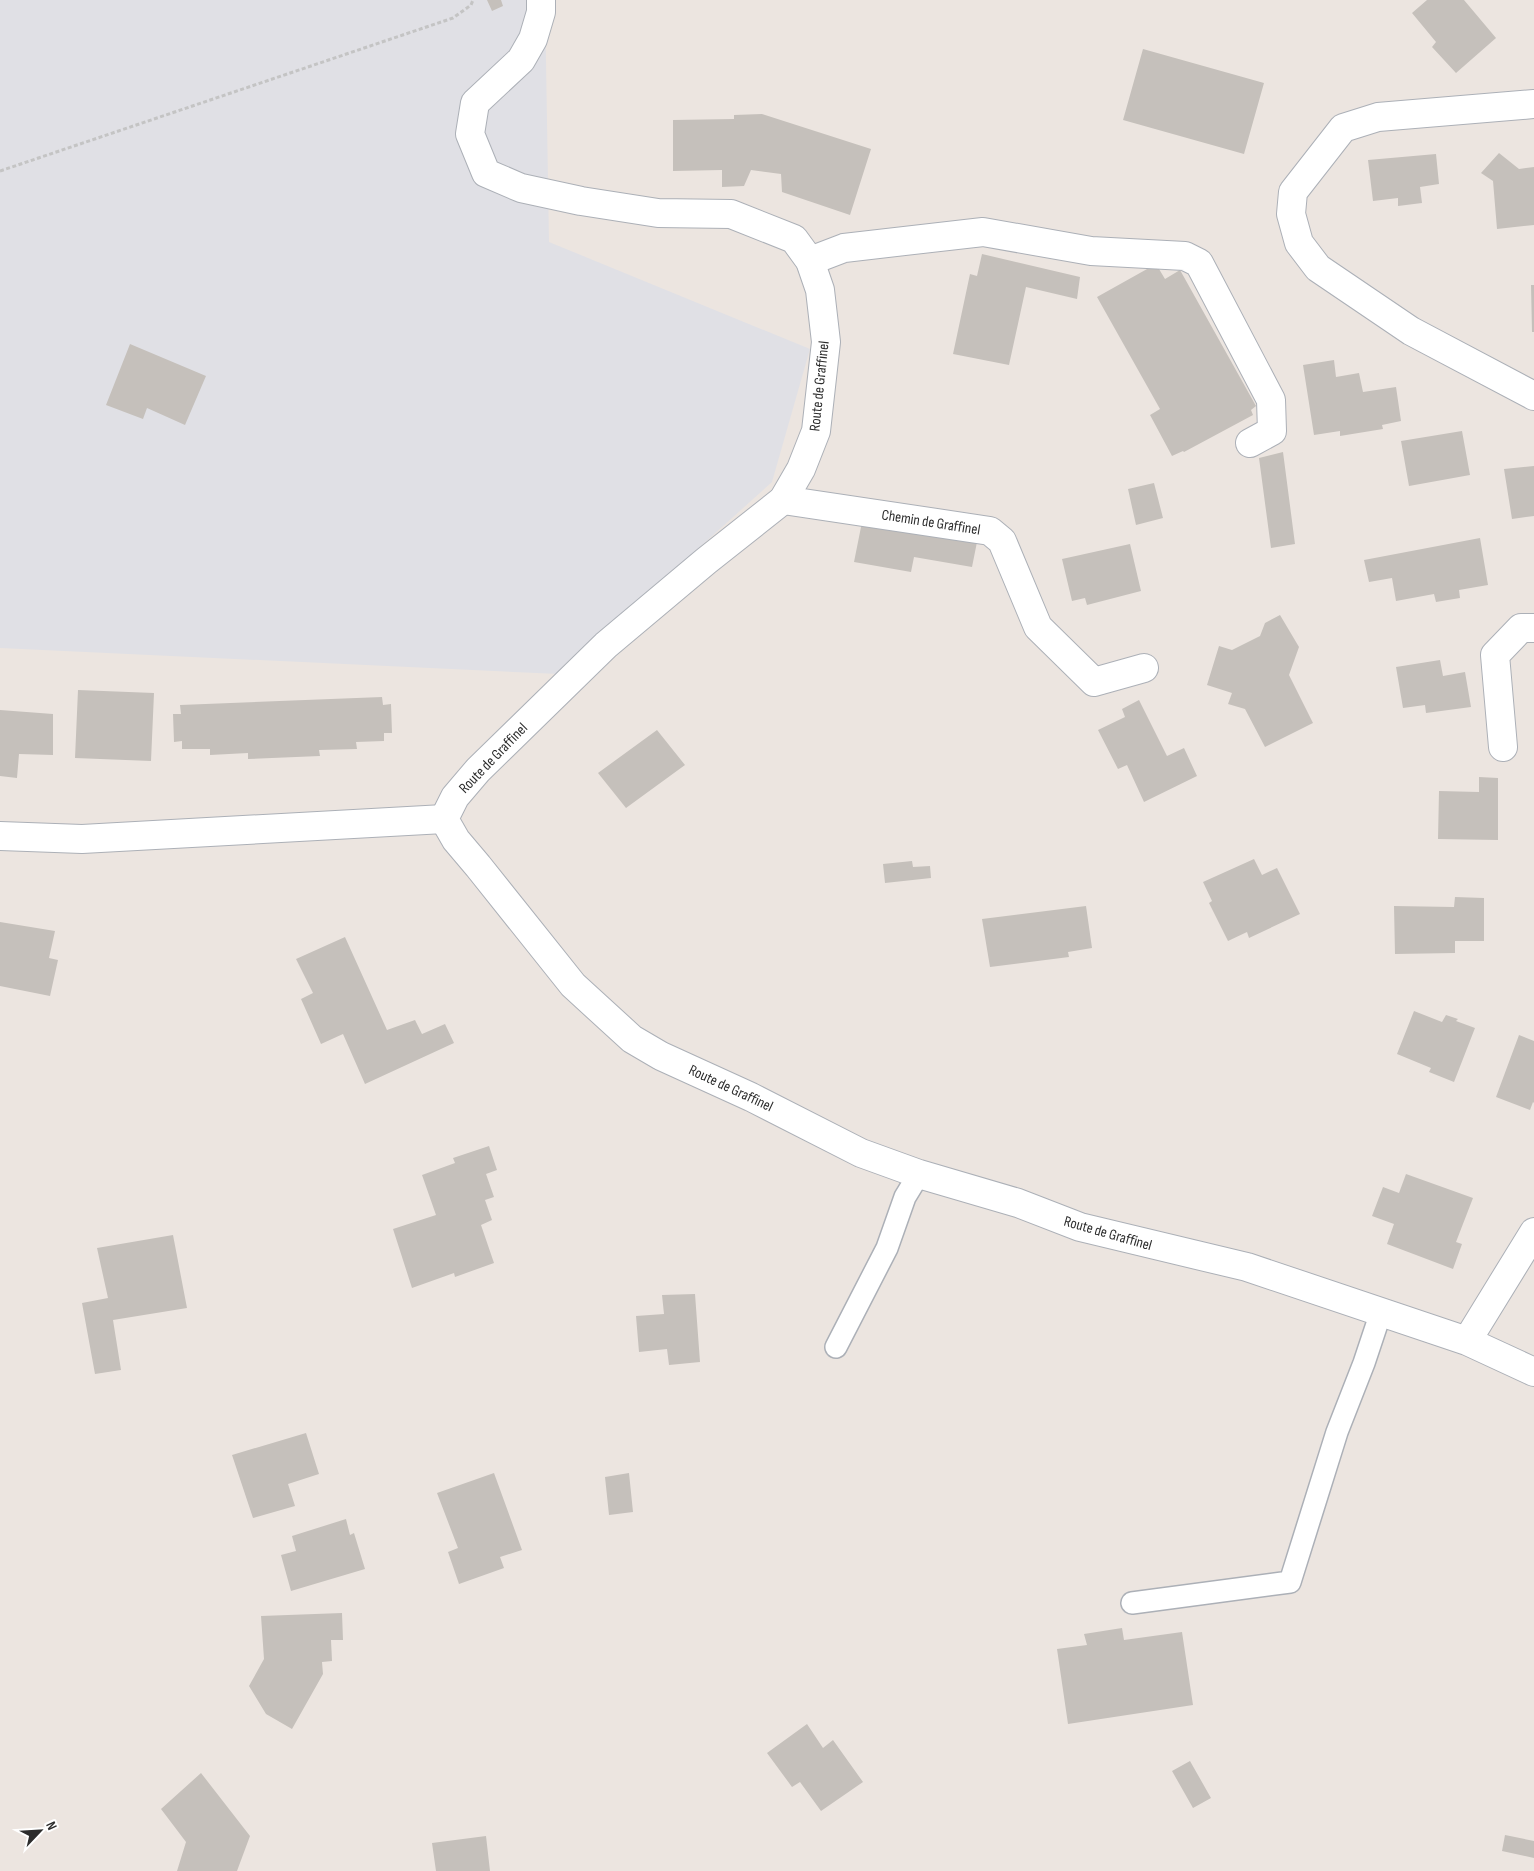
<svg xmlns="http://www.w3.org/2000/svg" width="1534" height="1871" font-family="'Sofia Sans Condensed',sans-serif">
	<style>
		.industrial { fill: #e0e0e5 }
		.building { fill: #c5c0bb }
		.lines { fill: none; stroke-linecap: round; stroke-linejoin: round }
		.lane-casing { stroke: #acb0b7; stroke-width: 24 }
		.street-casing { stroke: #acb0b7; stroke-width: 30 }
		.secondary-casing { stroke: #acb0b7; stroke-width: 30 }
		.path { stroke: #c4c4c4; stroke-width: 3; stroke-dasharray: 4 2.5; stroke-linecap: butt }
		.lane { stroke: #fff; stroke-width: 21 }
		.street { stroke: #fff; stroke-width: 28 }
		.secondary { stroke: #fff; stroke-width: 28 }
		.labels { text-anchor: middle; stroke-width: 4; stroke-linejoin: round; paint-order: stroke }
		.street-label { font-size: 15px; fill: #2c2c2c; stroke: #fff }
	</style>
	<rect width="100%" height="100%" fill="#ece5e0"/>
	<path class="industrial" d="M0 0H545L549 242 810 349 772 482 559 674 0 648Z"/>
	<path class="building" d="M487 0H501L503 6 492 11Z
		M1427 0H1464L1496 38 1456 73 1432 47 1436 42 1412 13Z
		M1143 49 1264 83 1244 154 1123 120Z
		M762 114 871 149 850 215 782 192 781 174 751 170 744 186 722 187V170L673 171V120L734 119V115Z
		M1499 153 1519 169 1534 167V225L1497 229 1493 181 1481 173Z
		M1436 154 1439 184 1420 187 1422 203 1398 206V198L1373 201 1368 160Z
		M982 254 1080 277 1077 299 1026 287 1009 365 953 354 970 274 977 276Z
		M1156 264 1165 279 1180 270 1256 406 1251 410 1253 415 1184 452 1183 451 1172 456 1150 415 1160 409 1097 297Z
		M1531 285H1534V332H1532Z
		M130 344 206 376 185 425 147 408 143 419 106 405Z
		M1334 360 1336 377 1359 373 1363 392 1396 387 1401 421 1382 425 1383 429 1340 436V431L1314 435 1303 365Z
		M1462 431 1470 475 1409 486 1401 441Z
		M1283 452 1295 544 1271 548 1259 458Z
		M1534 466V516L1512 519 1504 469Z
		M1154 483 1163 518 1136 525 1128 489Z
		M862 522 977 542 972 567 914 557 911 572 854 562Z
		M1480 538 1488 585 1459 590 1460 598 1436 602 1434 594 1396 601 1392 578 1369 582 1364 560Z
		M1130 544 1141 591 1087 605 1085 598 1072 601 1062 559Z
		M1280 615 1299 647 1289 675 1313 723 1265 747 1245 709 1228 704 1232 693 1207 685 1219 646 1232 650 1260 636 1265 623Z
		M1440 660 1443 676 1465 672 1471 707 1426 713 1425 705 1403 708 1396 667Z
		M78 690 154 693 151 761 75 758Z
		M382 697 383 705 391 704 392 733H384V741L356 742 357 749 319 750 320 756 248 759V753L210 755V749H182V741L174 742 173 714H181L180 705Z
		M1139 700 1167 756 1184 748 1197 776 1144 802 1127 765 1118 769 1098 730 1125 717 1122 709Z
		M0 710 53 714V755L19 754 17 778 0 776Z
		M657 730 685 765 626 808 598 773Z
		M1479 777 1498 778V840L1438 839 1439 791 1479 792Z
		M1254 859 1262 875 1277 868 1300 914 1249 938 1247 932 1228 941 1209 903 1212 901 1203 882Z
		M912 861 913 867 930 866 931 878 885 883 883 864Z
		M1455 897 1484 898V941H1455V953L1395 954 1394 906 1454 907Z
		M1086 906 1092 948 1068 952 1069 957 990 967 982 919Z
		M0 922 55 931 49 958 58 960 50 996 0 986Z
		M345 937 387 1030 415 1020 422 1034 445 1024 454 1043 365 1084 343 1034 321 1044 301 999 313 993 296 959Z
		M1414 1011 1442 1022 1446 1015 1458 1019 1456 1021 1475 1028 1454 1082 1429 1072 1431 1068 1397 1054Z
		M1519 1035 1534 1041V1103L1533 1102 1530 1110 1496 1097Z
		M489 1146 497 1170 486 1174 494 1197 485 1200 492 1220 481 1225 494 1263 455 1277 454 1273 412 1288 393 1229 436 1215 422 1175 455 1163 453 1158Z
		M1406 1174 1473 1198 1456 1242 1462 1244 1453 1269 1387 1244 1394 1224 1372 1216 1383 1187 1399 1193Z
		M173 1235 187 1308 113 1320 121 1370 95 1374 82 1303 108 1298 97 1248Z
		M695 1294 700 1362 669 1365 667 1349 639 1352 636 1316 664 1314 662 1295Z
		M306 1433 319 1474 288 1484 295 1506 253 1518 232 1455Z
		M494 1473 522 1550 500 1557 504 1568 459 1584 448 1552 458 1548 437 1493Z
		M629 1473 633 1512 609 1515 605 1477Z
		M346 1519 350 1535 354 1533 365 1569 291 1591 281 1555 296 1551 292 1536Z
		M342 1613 343 1640H331L332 1661 322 1662 323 1674 292 1729 266 1714 249 1686 264 1659 261 1616Z
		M1122 1628 1124 1640 1182 1632 1193 1705 1068 1724 1057 1649 1087 1645 1084 1634Z
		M807 1724 823 1748 833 1740 863 1782 821 1811 800 1782 792 1787 767 1753Z
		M1190 1761 1211 1798 1193 1808 1172 1771Z
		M201 1773 250 1836 237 1871H177L186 1842 161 1809Z
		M1505 1835 1534 1841V1858L1502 1851Z
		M486 1836 490 1871H436L432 1843Z"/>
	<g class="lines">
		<defs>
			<path id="lane" d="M836 1347 887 1248 905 1197 919 1174
				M1132 1603 1290 1582 1337 1432 1364 1363 1381 1312"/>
			<path id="street" d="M1534 104 1378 117 1343 128 1293 192 1291 214 1299 243 1318 268 1411 331 1534 396
				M810 261 844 248 983 232 1091 251 1185 256 1199 263 1271 400 1272 431 1250 443
				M783 500 990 531 1002 541 1038 627 1094 682 1144 668
				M1503 747 1495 655 1521 628H1534
				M0 836 82 839 444 819"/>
			<path id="secondary" d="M541 0V12L533 39 521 60 475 103 470 134 486 173 521 188 581 201 658 213 731 214 794 239 810 261 820 290 826 342 816 431 801 469 783 500 706 561 606 645 478 770 455 797 444 819 456 840 478 866 573 985 632 1039 661 1056 751 1097 861 1153 919 1174 1018 1203 1080 1227 1247 1267 1467 1341 1534 1372
				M1467 1341 1534 1232"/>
		</defs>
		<use href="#lane" class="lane-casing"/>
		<use href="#street" class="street-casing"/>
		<use href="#secondary" class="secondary-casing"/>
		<path class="path" d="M0 171 453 18 471 5 473 0"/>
		<use href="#lane" class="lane"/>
		<use href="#street" class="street"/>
		<use href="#secondary" class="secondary"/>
	</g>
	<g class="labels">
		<g class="street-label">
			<text transform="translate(819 386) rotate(-84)" y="5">Route de Graffinel</text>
			<text transform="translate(931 522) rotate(9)" y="5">Chemin de Graffinel</text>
			<text transform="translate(493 758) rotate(-46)" y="5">Route de Graffinel</text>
			<text transform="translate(731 1088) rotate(25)" y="5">Route de Graffinel</text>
			<text transform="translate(1108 1233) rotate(16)" y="5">Route de Graffinel</text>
		</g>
	</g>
	<g transform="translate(40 1831) rotate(65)" stroke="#ffffff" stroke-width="4" paint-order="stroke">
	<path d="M0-4L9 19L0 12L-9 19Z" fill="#2c2c2c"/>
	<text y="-8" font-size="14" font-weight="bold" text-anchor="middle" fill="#2c2c2c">N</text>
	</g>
</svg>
